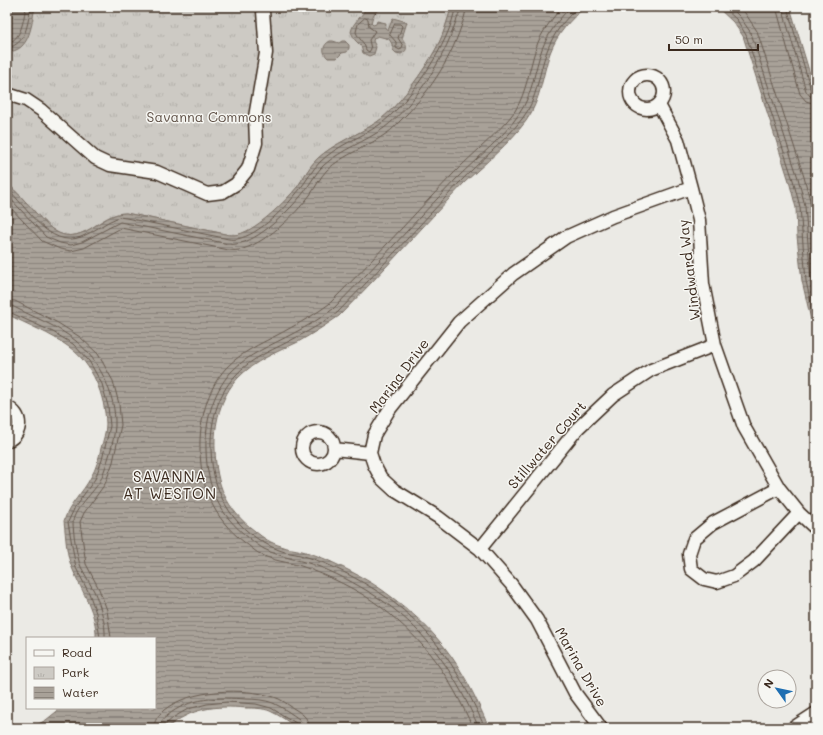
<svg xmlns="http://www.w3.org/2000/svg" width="823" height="735" font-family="Mali,sans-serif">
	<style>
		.park { fill: url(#park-tufts); stroke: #847a71 }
		.water { fill: url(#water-rules); stroke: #7c7167 }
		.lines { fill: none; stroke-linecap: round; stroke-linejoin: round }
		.shore { stroke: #675a4f; stroke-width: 1 }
		.minor-casing { stroke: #3b2a1e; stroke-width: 15 }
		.minor { stroke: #f6f6f2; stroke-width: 12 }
		.labels { text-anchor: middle; stroke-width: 3; stroke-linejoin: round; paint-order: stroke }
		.park-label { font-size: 14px; fill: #605248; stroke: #f6f6f2 }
		.street-label { font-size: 14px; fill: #3b2a1e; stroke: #f6f6f2 }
		.neighbourhood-label { font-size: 15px; letter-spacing: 1px; fill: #3b2a1e; stroke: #f6f6f2 }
	</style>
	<defs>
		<pattern id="park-tufts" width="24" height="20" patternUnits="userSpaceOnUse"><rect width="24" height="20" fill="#cdcac4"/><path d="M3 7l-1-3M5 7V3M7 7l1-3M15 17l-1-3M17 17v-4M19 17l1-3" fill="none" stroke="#b1aea8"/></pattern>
		<pattern id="water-rules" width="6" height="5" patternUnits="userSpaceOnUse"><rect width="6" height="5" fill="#a8a198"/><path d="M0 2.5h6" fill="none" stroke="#8a837b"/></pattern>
	</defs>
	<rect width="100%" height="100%" fill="#ebeae5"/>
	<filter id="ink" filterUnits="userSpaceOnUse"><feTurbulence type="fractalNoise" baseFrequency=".025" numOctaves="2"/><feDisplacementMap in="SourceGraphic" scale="8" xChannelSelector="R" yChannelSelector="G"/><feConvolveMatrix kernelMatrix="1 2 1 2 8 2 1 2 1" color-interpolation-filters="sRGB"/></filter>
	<g filter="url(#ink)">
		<path class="park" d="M7 7H452C448 17 446 26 442 36 432 61 399 107 377 122 358 135 334 143 317 159 309 167 304 177 298 186 286 201 253 235 234 235 231 235 228 235 225 234L126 213C112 213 102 221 90 229 64 244 52 231 35 212 26 202 17 192 7 183Z"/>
		<path class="water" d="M7 7H35C32 20 31 44 16 50 14 51 10 52 7 52Z
			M366 7H384C375 12 374 11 371 23L373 25 376 24 377 21 386 23 385 28 388 30 393 18 407 22 402 38C406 44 410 50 401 54L396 53 393 50 392 44 389 39 378 36 374 38 373 41 376 47 374 54 369 56 363 53 361 46 355 40 351 32C353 21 363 17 366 7Z
			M452 7H585C570 20 557 34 550 53 542 76 541 100 526 121 509 144 485 163 464 183 422 227 382 273 339 316 326 325 312 334 298 342 277 352 254 361 238 378 220 397 214 425 215 449 216 485 226 509 255 531 263 538 271 543 281 546 288 549 295 549 302 551 310 553 318 556 325 559 347 569 371 581 389 595 405 607 422 621 435 636 459 662 475 695 489 728H297C289 722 279 715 270 711 263 708 253 708 246 708 215 705 191 708 167 728H31L46 720 61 708H155V638H96C97 613 82 592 73 570 66 556 66 537 64 521 69 504 83 493 91 477 96 469 99 458 101 448 103 441 106 432 106 424 105 396 93 364 69 347 50 333 28 325 7 314V183C17 192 26 202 35 212 52 231 64 244 90 229 102 222 112 213 126 213L225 234C228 235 231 235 234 235 253 234 286 201 298 186 304 177 309 167 317 159 334 143 358 135 377 122 399 107 432 61 442 36 446 26 448 17 452 7Z
			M717 7H790L816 94V341L802 281 797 236 796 208 789 181 743 36 733 22Z
			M330 41H333L339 43 342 41H345L349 45V48L347 52 342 53 337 58H328C322 53 322 45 330 41Z"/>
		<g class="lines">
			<path class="shore" d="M723 7 737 20 746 35 793 180 800 207 806 281 816 326
				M730 7 740 17 751 33 798 178 805 206 811 280 816 304
				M739 7 745 13 757 31 804 177 811 204 816 271
				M776 7 800 94 806 101 816 104
				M782 7 806 91 810 96 816 98
				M787 7 811 90 816 93
				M365 18 368 19 369 27 375 31 369 40 371 49 369 52 366 50C364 41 359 40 356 32L358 24Z
				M395 24H400L402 26 398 38 403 46 400 50 396 48V42L390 35Z
				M7 43C22 40 23 20 26 7
				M7 48C27 44 27 24 31 7
				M7 188C27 207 49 249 81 237 94 232 105 222 119 217L126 218 224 238C228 239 233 240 237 239 259 235 286 207 300 189 307 180 312 170 320 162 336 146 360 138 379 125 407 106 452 41 455 7
				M7 195 46 237 60 243 71 245 82 242 120 222 224 243C227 244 232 245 236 244 258 242 291 209 304 192 311 183 316 172 324 165 342 149 365 142 384 128 415 104 443 61 455 24 457 19 460 13 460 7
				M7 204 42 241 60 249 71 251 84 248 121 228 224 249C228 250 234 251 239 250 265 244 294 216 310 195 316 187 320 177 327 170 344 154 368 147 387 133 392 130 396 125 400 121 427 95 449 63 461 27 463 21 466 14 466 7
				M7 300 15 301 58 323 80 337 98 354 113 381 119 404 121 425 113 462 105 484 84 513 80 522 86 564 99 589 107 610 111 638
				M7 306H12C33 317 58 326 76 341 100 361 116 395 115 426 114 443 107 464 101 479 95 492 74 508 73 522 73 532 77 558 81 567 85 575 90 583 94 591 100 605 106 623 105 638
				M7 311 53 332 73 344 89 361 102 384 108 406 110 426 102 460 95 479 75 507 68 522 76 568 89 593 96 613 100 638
				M154 728C154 720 158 716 164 710 190 689 243 687 274 697 281 699 287 704 293 708 301 713 309 717 309 728
				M160 728C160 722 163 719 167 716 189 697 219 697 246 699 255 699 265 700 273 703 282 707 292 714 299 719L302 723 303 728
				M165 728 166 724 174 717 188 709 207 704 227 702 256 704 271 708 296 723 298 728
				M473 728C449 675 427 643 381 607 359 590 327 575 301 566 287 562 274 561 262 555 255 552 250 546 244 542 213 518 201 488 200 450 199 422 207 389 226 368 244 349 270 340 292 327 305 320 317 313 329 304 372 262 411 217 453 174 472 154 499 133 515 111 527 91 529 69 536 48 541 32 552 19 562 7
				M479 728C456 676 430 634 383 601 364 588 342 576 320 567 302 560 282 558 264 549 259 546 254 542 249 538 219 515 207 488 206 450 205 423 212 393 231 372 248 354 272 345 294 333 308 326 321 318 333 309 376 266 416 220 458 177 478 157 504 137 519 114 533 94 534 71 542 49 548 34 559 18 571 7
				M485 728C461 674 435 631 386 597 367 584 345 572 324 563 316 560 308 557 300 555 293 553 286 553 279 550 236 533 212 496 211 450 210 424 217 395 235 376 251 357 276 349 297 337 311 330 324 322 337 313 379 271 419 225 460 182 480 161 504 142 522 119 538 99 538 74 547 51 553 34 565 19 578 7"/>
			<defs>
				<path id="minor" d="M630 92a17 17 0 1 1 34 0a17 17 0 1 1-34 0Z
					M7 94 26 100 41 110 95 158 110 165 157 172 207 194 223 192 236 184 248 169 256 143 255 117 266 53 263 11 264 7
					M659 105 678 140 691 188 699 220 703 284 715 345 744 427 779 488 799 513 816 529
					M7 407C23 414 23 434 7 441
					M302 448a16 16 0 1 1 32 0a16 16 0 1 1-32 0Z
					M334 449 370 453
					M779 488 713 523 694 539 689 554 691 569 704 579 717 582 734 576 754 561 799 513
					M480 549 578 428 613 395 651 370 715 345
					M601 728 575 693 537 620 511 584 480 549 438 517 394 490 381 478 374 465 370 453 374 435 389 410 459 322 513 274 566 237 613 216 691 188
					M793 728 816 713"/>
			</defs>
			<use href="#minor" class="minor-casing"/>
			<use href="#minor" class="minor"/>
		</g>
	</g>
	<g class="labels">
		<g class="park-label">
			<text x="209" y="122">Savanna Commons</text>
		</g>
		<g class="street-label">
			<text transform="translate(689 270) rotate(-97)" y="5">Windward Way</text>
			<text transform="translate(399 376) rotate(-53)" y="5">Marina Drive</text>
			<text transform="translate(547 445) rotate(-49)" y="5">Stillwater Court</text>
			<text transform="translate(581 667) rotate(60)" y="5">Marina Drive</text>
		</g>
		<g class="neighbourhood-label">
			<text x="170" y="482">SAVANNA<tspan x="170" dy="17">AT WESTON</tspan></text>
		</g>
	</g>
	<rect width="823" height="735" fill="none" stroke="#f6f6f2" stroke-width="24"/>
	<rect x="12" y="12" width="799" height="711" fill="none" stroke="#3b2a1e" stroke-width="1.5" filter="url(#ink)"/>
	<rect x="26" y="637" width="130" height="72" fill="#f6f6f2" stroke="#aba49d"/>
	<rect x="34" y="650" width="20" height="6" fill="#f6f6f2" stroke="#aba49d"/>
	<text x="62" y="657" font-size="12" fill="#3b2a1e">Road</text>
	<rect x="34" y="667" width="20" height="12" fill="url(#park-tufts)" stroke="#aba49d"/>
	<text x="62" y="677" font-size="12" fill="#3b2a1e">Park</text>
	<rect x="34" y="687" width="20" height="12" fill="url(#water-rules)" stroke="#aba49d"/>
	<text x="62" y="697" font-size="12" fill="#3b2a1e">Water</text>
	<g transform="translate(777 689) rotate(303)"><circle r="19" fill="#f6f6f2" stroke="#aba49d"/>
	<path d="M0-3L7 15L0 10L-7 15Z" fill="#1f6fb2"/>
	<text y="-6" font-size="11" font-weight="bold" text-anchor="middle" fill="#3b2a1e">N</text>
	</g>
	<path d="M669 44v6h89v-6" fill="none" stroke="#3b2a1e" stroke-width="2"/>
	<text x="675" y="44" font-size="12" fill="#3b2a1e" stroke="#f6f6f2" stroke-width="3" paint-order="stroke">50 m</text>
</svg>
